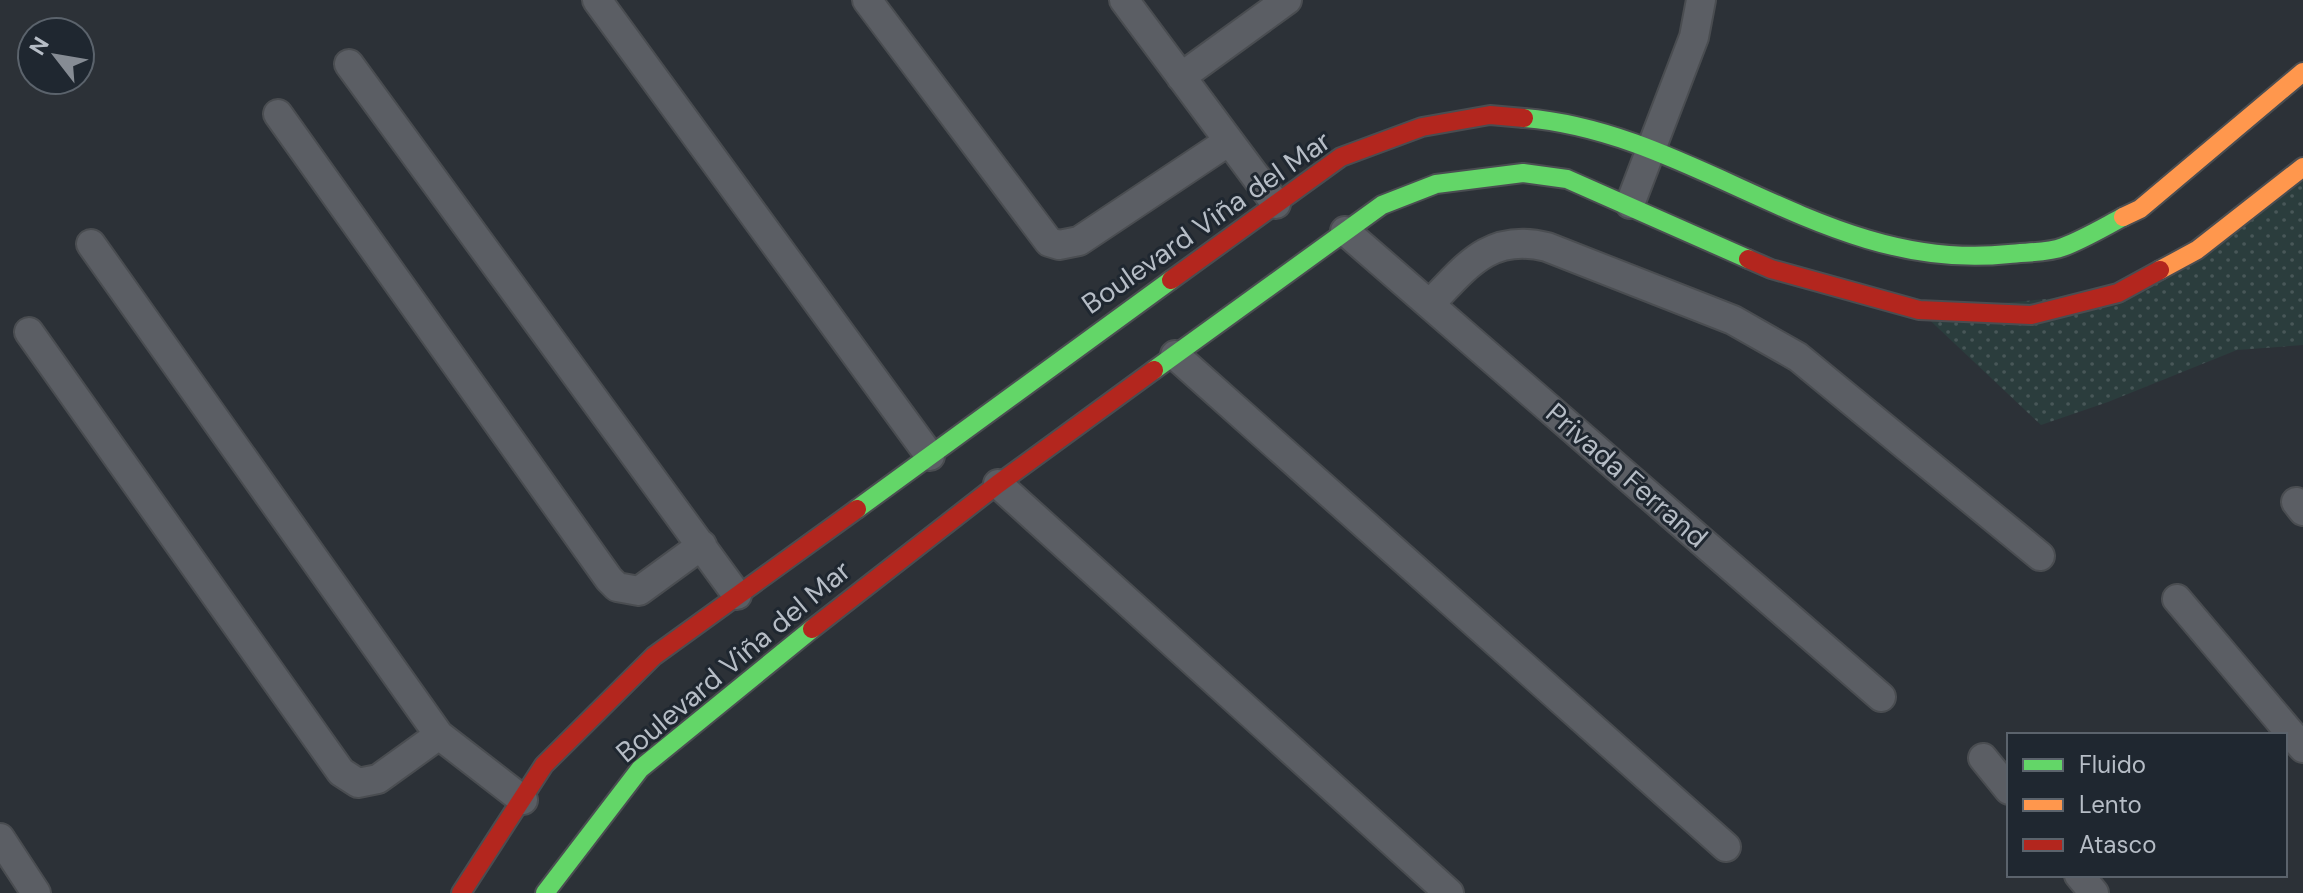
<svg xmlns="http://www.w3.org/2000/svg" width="2303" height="893" font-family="'DM Sans',sans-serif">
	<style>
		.park { fill: url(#park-dots) }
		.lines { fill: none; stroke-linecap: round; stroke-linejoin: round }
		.street-casing { stroke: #4a4d51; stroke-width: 32 }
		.fast-casing { stroke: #4a4d51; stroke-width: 22 }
		.slow-casing { stroke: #4a4d51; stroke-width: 22 }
		.jam-casing { stroke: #4a4d51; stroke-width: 22 }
		.street { stroke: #5b5e64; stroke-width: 28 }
		.fast { stroke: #63d668; stroke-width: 18 }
		.slow { stroke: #ff974d; stroke-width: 18 }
		.jam { stroke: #b3261e; stroke-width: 18 }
		.labels { text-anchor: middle; stroke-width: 6; stroke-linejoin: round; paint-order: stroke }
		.street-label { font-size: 28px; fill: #b6bdc6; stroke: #1f2730 }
	</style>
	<defs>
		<pattern id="park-dots" width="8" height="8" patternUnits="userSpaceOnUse" patternTransform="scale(2)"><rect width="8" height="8" fill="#2b3d3d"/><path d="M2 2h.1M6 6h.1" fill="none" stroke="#485758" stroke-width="1.8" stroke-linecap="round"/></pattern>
	</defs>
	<rect width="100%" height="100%" fill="#2c3137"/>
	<path class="park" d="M2303 167V345L2237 350 2108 402 2041 425 1919 310 2118 293Z"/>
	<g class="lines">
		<defs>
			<path id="street" d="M597 0 930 456
				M867 0 1049 242 1059 245 1079 241 1229 141
				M1124 0 1276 204
				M349 64 737 595
				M1181 77 1287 0
				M278 114 609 579 617 587 639 591 702 545
				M1630 204 1694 37 1701 0
				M1345 231 1881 697
				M91 244 439 735 523 800
				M1431 303C1467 265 1491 233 1547 247L1733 320 1798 357 2040 556
				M29 332 341 772 358 783 378 779 439 735
				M1175 355 1726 847
				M998 484 1449 893
				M2296 502 2303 511
				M2177 599 2303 748
				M1983 758 2009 790
				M0 838 36 893
				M2079 875 2094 893"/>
			<path id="fast" d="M1524 118C1697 132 1828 274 2009 254 2026 252 2048 253 2063 247 2084 239 2104 227 2123 217
				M1154 370 1382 205 1436 184 1523 173 1567 179 1748 259
				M857 509 1171 280
				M545 893 640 769 812 629"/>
			<path id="slow" d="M2123 217 2140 209 2303 72
				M2160 270 2197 250 2303 167"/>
			<path id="jam" d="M1748 259 1771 269 1919 310 2031 315 2118 293 2160 270
				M1171 280 1341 157 1422 127 1490 115 1524 118
				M812 629 998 484 1154 370
				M461 893 544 765 654 656 857 509"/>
		</defs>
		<use href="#street" class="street-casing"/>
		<use href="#fast" class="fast-casing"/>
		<use href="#slow" class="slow-casing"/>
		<use href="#jam" class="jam-casing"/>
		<use href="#street" class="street"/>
		<use href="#fast" class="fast"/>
		<use href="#slow" class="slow"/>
		<use href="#jam" class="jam"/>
	</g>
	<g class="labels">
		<g class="street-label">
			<text transform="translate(1206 222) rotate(-35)" y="10">Boulevard Viña del Mar</text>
			<text transform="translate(1627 475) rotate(41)" y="10">Privada Ferrand</text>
			<text transform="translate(733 661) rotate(-40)" y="10">Boulevard Viña del Mar</text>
		</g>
	</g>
	<rect x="2007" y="733" width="280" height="144" fill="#1f2730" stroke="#5b636c" stroke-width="2"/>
	<rect x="2023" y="759" width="40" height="12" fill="#63d668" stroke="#5b636c" stroke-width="2"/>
	<text x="2079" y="773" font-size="24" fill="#b6bdc6">Fluido</text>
	<rect x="2023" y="799" width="40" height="12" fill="#ff974d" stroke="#5b636c" stroke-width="2"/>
	<text x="2079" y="813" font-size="24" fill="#b6bdc6">Lento</text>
	<rect x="2023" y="839" width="40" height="12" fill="#b3261e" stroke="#5b636c" stroke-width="2"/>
	<text x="2079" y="853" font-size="24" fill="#b6bdc6">Atasco</text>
	<g transform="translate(56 56) rotate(301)"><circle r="38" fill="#1f2730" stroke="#5b636c" stroke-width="2"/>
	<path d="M0-6L14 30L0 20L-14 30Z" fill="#868c94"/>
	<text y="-12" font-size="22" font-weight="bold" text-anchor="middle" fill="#b6bdc6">N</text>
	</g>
</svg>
